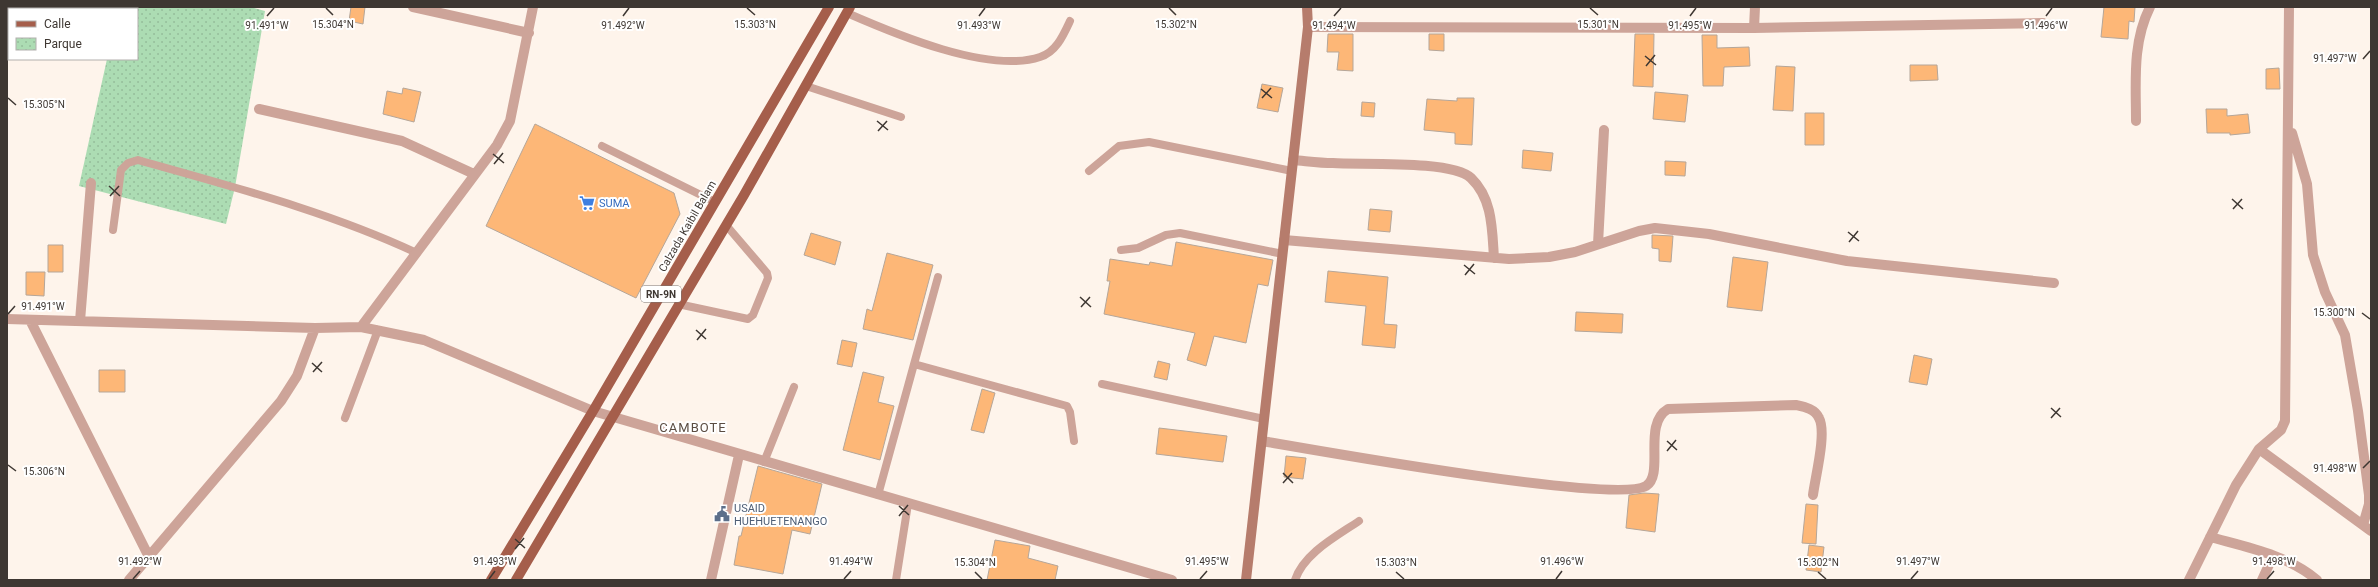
<svg xmlns="http://www.w3.org/2000/svg" width="2378" height="587" font-family="Roboto,sans-serif">
	<style>
		.park { fill: url(#park-dots) }
		.building { fill: #fdb777; stroke: #b5a699 }
		.lines { fill: none; stroke-linecap: round; stroke-linejoin: round }
		.lane { stroke: #cda499; stroke-width: 8 }
		.street { stroke: #cda499; stroke-width: 10 }
		.secondary { stroke: #b67c6c; stroke-width: 10 }
		.primary { stroke: #a55e4b; stroke-width: 10 }
		.ticks { fill: none; stroke: #3e3732; stroke-width: 1.5 }
		.labels { text-anchor: middle; stroke-width: 4; stroke-linejoin: round; paint-order: stroke }
		.shield { fill: #fff; stroke: #787370; stroke-width: 1 }
		.shield-label { font-size: 10px; font-weight: bold; fill: #3e3732 }
		.shop-label { font-size: 11px; fill: #366cbe; stroke: #fff; text-anchor: start }
		.street-label { font-size: 11px; fill: #3e3732; stroke: #fff }
		.service-label { font-size: 11px; fill: #4e5e75; stroke: #fff; text-anchor: start }
		.quarter-label { font-size: 13px; letter-spacing: 1px; fill: #5b4d42; stroke: #fff }
		.ticks-label { font-size: 10px; text-anchor: middle; fill: #3e3732; stroke: #fff; stroke-width: 4; stroke-linejoin: round; paint-order: stroke }
	</style>
	<defs>
		<pattern id="park-dots" width="8" height="8" patternUnits="userSpaceOnUse"><rect width="8" height="8" fill="#acdcb3"/><path d="M2 2h.1M6 6h.1" fill="none" stroke="#95bd9a" stroke-width="1.8" stroke-linecap="round"/></pattern>
	</defs>
	<rect width="100%" height="100%" fill="#fef4eb"/>
	<path class="park" d="M118 7H250L265 11 235 187 226 224 79 186 107 59H137V9H117Z"/>
	<path class="building" d="M351 7H365L363 24 349 21Z
		M2104 7H2135L2134 22 2129 21 2128 39 2101 37Z
		M1328 34H1353V71L1337 70 1339 52H1327Z
		M1429 34H1444V51L1429 50Z
		M1635 34H1654L1653 87 1633 86Z
		M1702 35H1717V48L1749 47 1750 66 1724 67 1723 86H1703Z
		M1910 65H1937L1938 80 1910 81Z
		M1776 66 1795 67 1793 111 1773 110Z
		M2279 68 2280 89H2266V69Z
		M1262 84 1283 88 1278 112 1257 108Z
		M403 88 421 92 414 122 383 114 387 91 402 94Z
		M1655 92 1688 95 1685 122 1653 119Z
		M1457 98H1474L1472 145 1455 144V133L1424 130 1427 99 1457 101Z
		M1362 102 1375 103 1374 117 1361 116Z
		M2206 109H2227V116L2248 114 2250 133 2230 135V133H2207Z
		M1805 113H1824V145H1805Z
		M535 124 674 193 680 214 636 298 486 226Z
		M1523 150 1553 153 1551 171 1522 168Z
		M1665 161 1686 162 1685 176 1665 175Z
		M1370 209 1392 211 1390 232 1368 230Z
		M811 233 841 242 835 265 804 255Z
		M1652 235 1673 236 1671 262 1659 261V249L1652 248Z
		M1176 242 1273 260 1268 286 1258 284 1246 343 1214 336 1206 366 1187 360 1195 333 1104 314 1110 281H1107L1110 259 1149 265 1150 262 1172 266Z
		M48 245H63V272H48Z
		M887 253 933 265 913 340 863 329 867 309 872 311Z
		M1733 257 1768 262 1762 311 1727 307Z
		M1328 271 1388 277 1384 324 1397 325 1395 348 1362 345 1366 306 1325 302Z
		M26 272H45L44 296 26 295Z
		M1576 312 1623 314 1622 333 1575 331Z
		M842 340 857 343 852 367 837 364Z
		M1914 355 1932 359 1927 385 1909 382Z
		M1158 361 1170 364 1167 380 1154 377Z
		M99 370H125V392H99Z
		M863 372 884 377 878 402 894 406 880 460 843 450Z
		M982 389 995 393 984 433 971 430Z
		M1159 428 1227 436 1223 462 1156 454Z
		M1286 456 1306 458 1303 479 1284 477Z
		M758 466 822 484 810 534 792 530 783 574 734 565 739 536H741Z
		M1644 493 1659 494 1655 532 1626 528 1629 495Z
		M1806 504 1818 505 1816 544 1802 543Z
		M995 540 1030 546 1028 558 1058 566 1055 580H987Z
		M1809 545 1824 547 1821 572 1806 570Z"/>
	<g class="lines">
		<path class="lane" d="M847 13C895 34 989 74 1040 57 1056 52 1063 36 1070 21
			M806 86 901 117
			M602 146 715 202
			M1089 171 1119 146 1149 142 1292 171
			M113 230 121 170 128 163 138 160C233 187 327 211 417 253
			M1121 250 1138 248 1166 235 1180 233 1283 254
			M678 304 748 319 753 315 768 278 767 273 726 225
			M914 364 1067 406 1070 412 1074 441
			M1102 384 1264 419
			M345 418 378 330
			M764 462 794 387
			M878 495 938 277
			M896 580 908 504
			M1295 580C1304 553 1337 536 1359 521"/>
		<path class="street" d="M413 7 529 33
			M1308 27 1754 28 2043 23
			M1754 28 1755 7
			M259 109 402 141 474 174
			M2136 121C2136 82 2132 43 2150 7
			M2292 133 2307 184 2313 255 2325 292 2345 335 2358 411 2369 495V504L2363 525
			M1293 160C1306 161 1319 163 1333 163 1361 165 1452 160 1471 178 1493 199 1492 230 1494 258
			M1284 240 1509 259 1549 257 1575 252 1639 231 1655 228 1709 234 1847 261 2054 283
			M1598 244 1604 130
			M7 319 315 328 361 327 424 340 593 411 1172 580
			M30 320 149 557
			M80 321 91 183
			M361 327 497 145 510 121 533 7
			M1262 441C1315 450 1615 504 1646 486 1665 474 1642 424 1668 409L1796 405C1805 407 1815 409 1819 418 1827 433 1815 478 1813 495
			M2259 449 2371 531
			M2210 537C2246 547 2288 555 2317 580
			M129 580 281 401 297 376 315 328
			M711 580 739 455
			M2189 580 2236 485 2259 449 2281 430 2285 421 2289 7
			M2262 580 2273 556"/>
		<path class="secondary" d="M1246 580 1308 27 1307 7"/>
		<path class="primary" d="M491 580 593 411 829 7
			M516 580 744 195 850 7"/>
	</g>
	<path class="ticks" d="M326 8 333 15M747 8 755 15M1169 8 1176 15M1590 8 1598 15M267 16 274 8M623 16 629 8M979 16 985 8M1334 16 1341 8M1690 16 1696 8M2046 16 2052 8M1645 56 1656 65M2363 59 2370 51M1646 66 1655 55M1261 89 1272 98M8 98 16 105M1262 98 1271 88M877 121 888 130M878 131 887 121M493 154 504 163M494 164 503 153M109 186 120 196M110 196 119 186M2232 199 2243 209M2233 209 2242 199M1848 232 1859 241M1849 242 1858 231M1464 265 1475 274M1465 275 1474 264M1080 297 1091 307M1081 307 1090 297M2362 313 2370 319M8 314 15 306M696 330 706 339M697 340 706 329M312 363 322 372M313 372 322 362M2051 408 2061 417M2051 418 2060 408M1667 441 1677 450M1667 451 1676 440M8 465 16 471M2363 468 2370 461M1283 473 1293 483M1283 483 1292 473M899 506 909 515M899 516 908 505M515 539 525 548M515 549 524 538M975 572 982 579M1396 572 1404 579M1818 572 1826 579M133 579 140 571M489 579 495 571M844 579 851 571M1200 579 1207 571M1556 579 1562 571M1911 579 1918 571M2267 579 2274 571"/>
	<defs>
		<symbol id="supermarket-bare" viewBox="-9 -9 18 18"><path d="M-6-5.5h2.5l.6 2H6L4.5 2H-2.5L-4.4-4H-6ZM-1.5 3.2a1.3 1.3 0 1 0 .1 0ZM3 3.2a1.3 1.3 0 1 0 .1 0Z" fill="#3f7fe0" stroke="#fff" stroke-width="2.5" paint-order="stroke"/></symbol>
		<symbol id="civic-bare" viewBox="-9 -9 18 18"><path d="M-.6-6.5H3V-4.5H.6V-3L4-1V1h2V6H-6V1h2V-1L-.6-3ZM-1.2 2.5V6h2.4V2.5Z" fill="#5c6f8a" stroke="#fff" stroke-width="2.5" paint-order="stroke"/></symbol>
	</defs>
	<g fill-rule="evenodd">
		<use href="#supermarket-bare" x="576" y="192" width="22" height="22"/>
		<use href="#civic-bare" x="711" y="503" width="22" height="22"/>
	</g>
	<g class="labels">
		<rect class="shield" x="641" y="286" width="40" height="16" rx="3"/>
		<g class="shield-label">
			<text x="661" y="298">RN-9N</text>
		</g>
		<g class="shop-label">
			<text x="599" y="207">SUMA</text>
		</g>
		<g class="street-label">
			<text transform="translate(687 226) rotate(-60)" y="4">Calzada Kaibil Balam</text>
		</g>
		<g class="service-label">
			<text x="734" y="512">USAID<tspan x="734" dy="13">HUEHUETENANGO</tspan></text>
		</g>
		<g class="quarter-label">
			<text x="693" y="432">CAMBOTE</text>
		</g>
	</g>
	<g class="ticks-label">
		<text x="333" y="28">15.304°N</text>
		<text x="755" y="28">15.303°N</text>
		<text x="1176" y="28">15.302°N</text>
		<text x="1598" y="28">15.301°N</text>
		<text x="267" y="29">91.491°W</text>
		<text x="623" y="29">91.492°W</text>
		<text x="979" y="29">91.493°W</text>
		<text x="1334" y="29">91.494°W</text>
		<text x="1690" y="29">91.495°W</text>
		<text x="2046" y="29">91.496°W</text>
		<text x="2335" y="62">91.497°W</text>
		<text x="44" y="108">15.305°N</text>
		<text x="43" y="310">91.491°W</text>
		<text x="2334" y="316">15.300°N</text>
		<text x="2335" y="472">91.498°W</text>
		<text x="44" y="475">15.306°N</text>
		<text x="140" y="565">91.492°W</text>
		<text x="495" y="565">91.493°W</text>
		<text x="851" y="565">91.494°W</text>
		<text x="1207" y="565">91.495°W</text>
		<text x="1562" y="565">91.496°W</text>
		<text x="1918" y="565">91.497°W</text>
		<text x="2274" y="565">91.498°W</text>
		<text x="975" y="566">15.304°N</text>
		<text x="1396" y="566">15.303°N</text>
		<text x="1818" y="566">15.302°N</text>
	</g>
	<rect width="2378" height="587" fill="none" stroke="#3e3732" stroke-width="16"/>
	<rect x="8" y="8" width="130" height="52" fill="#ffffff" stroke="#b2afad"/>
	<rect x="16" y="21" width="20" height="6" fill="#a55e4b" stroke="#b2afad"/>
	<text x="44" y="28" font-size="12" fill="#3e3732">Calle</text>
	<rect x="16" y="38" width="20" height="12" fill="url(#park-dots)" stroke="#b2afad"/>
	<text x="44" y="48" font-size="12" fill="#3e3732">Parque</text>
</svg>
